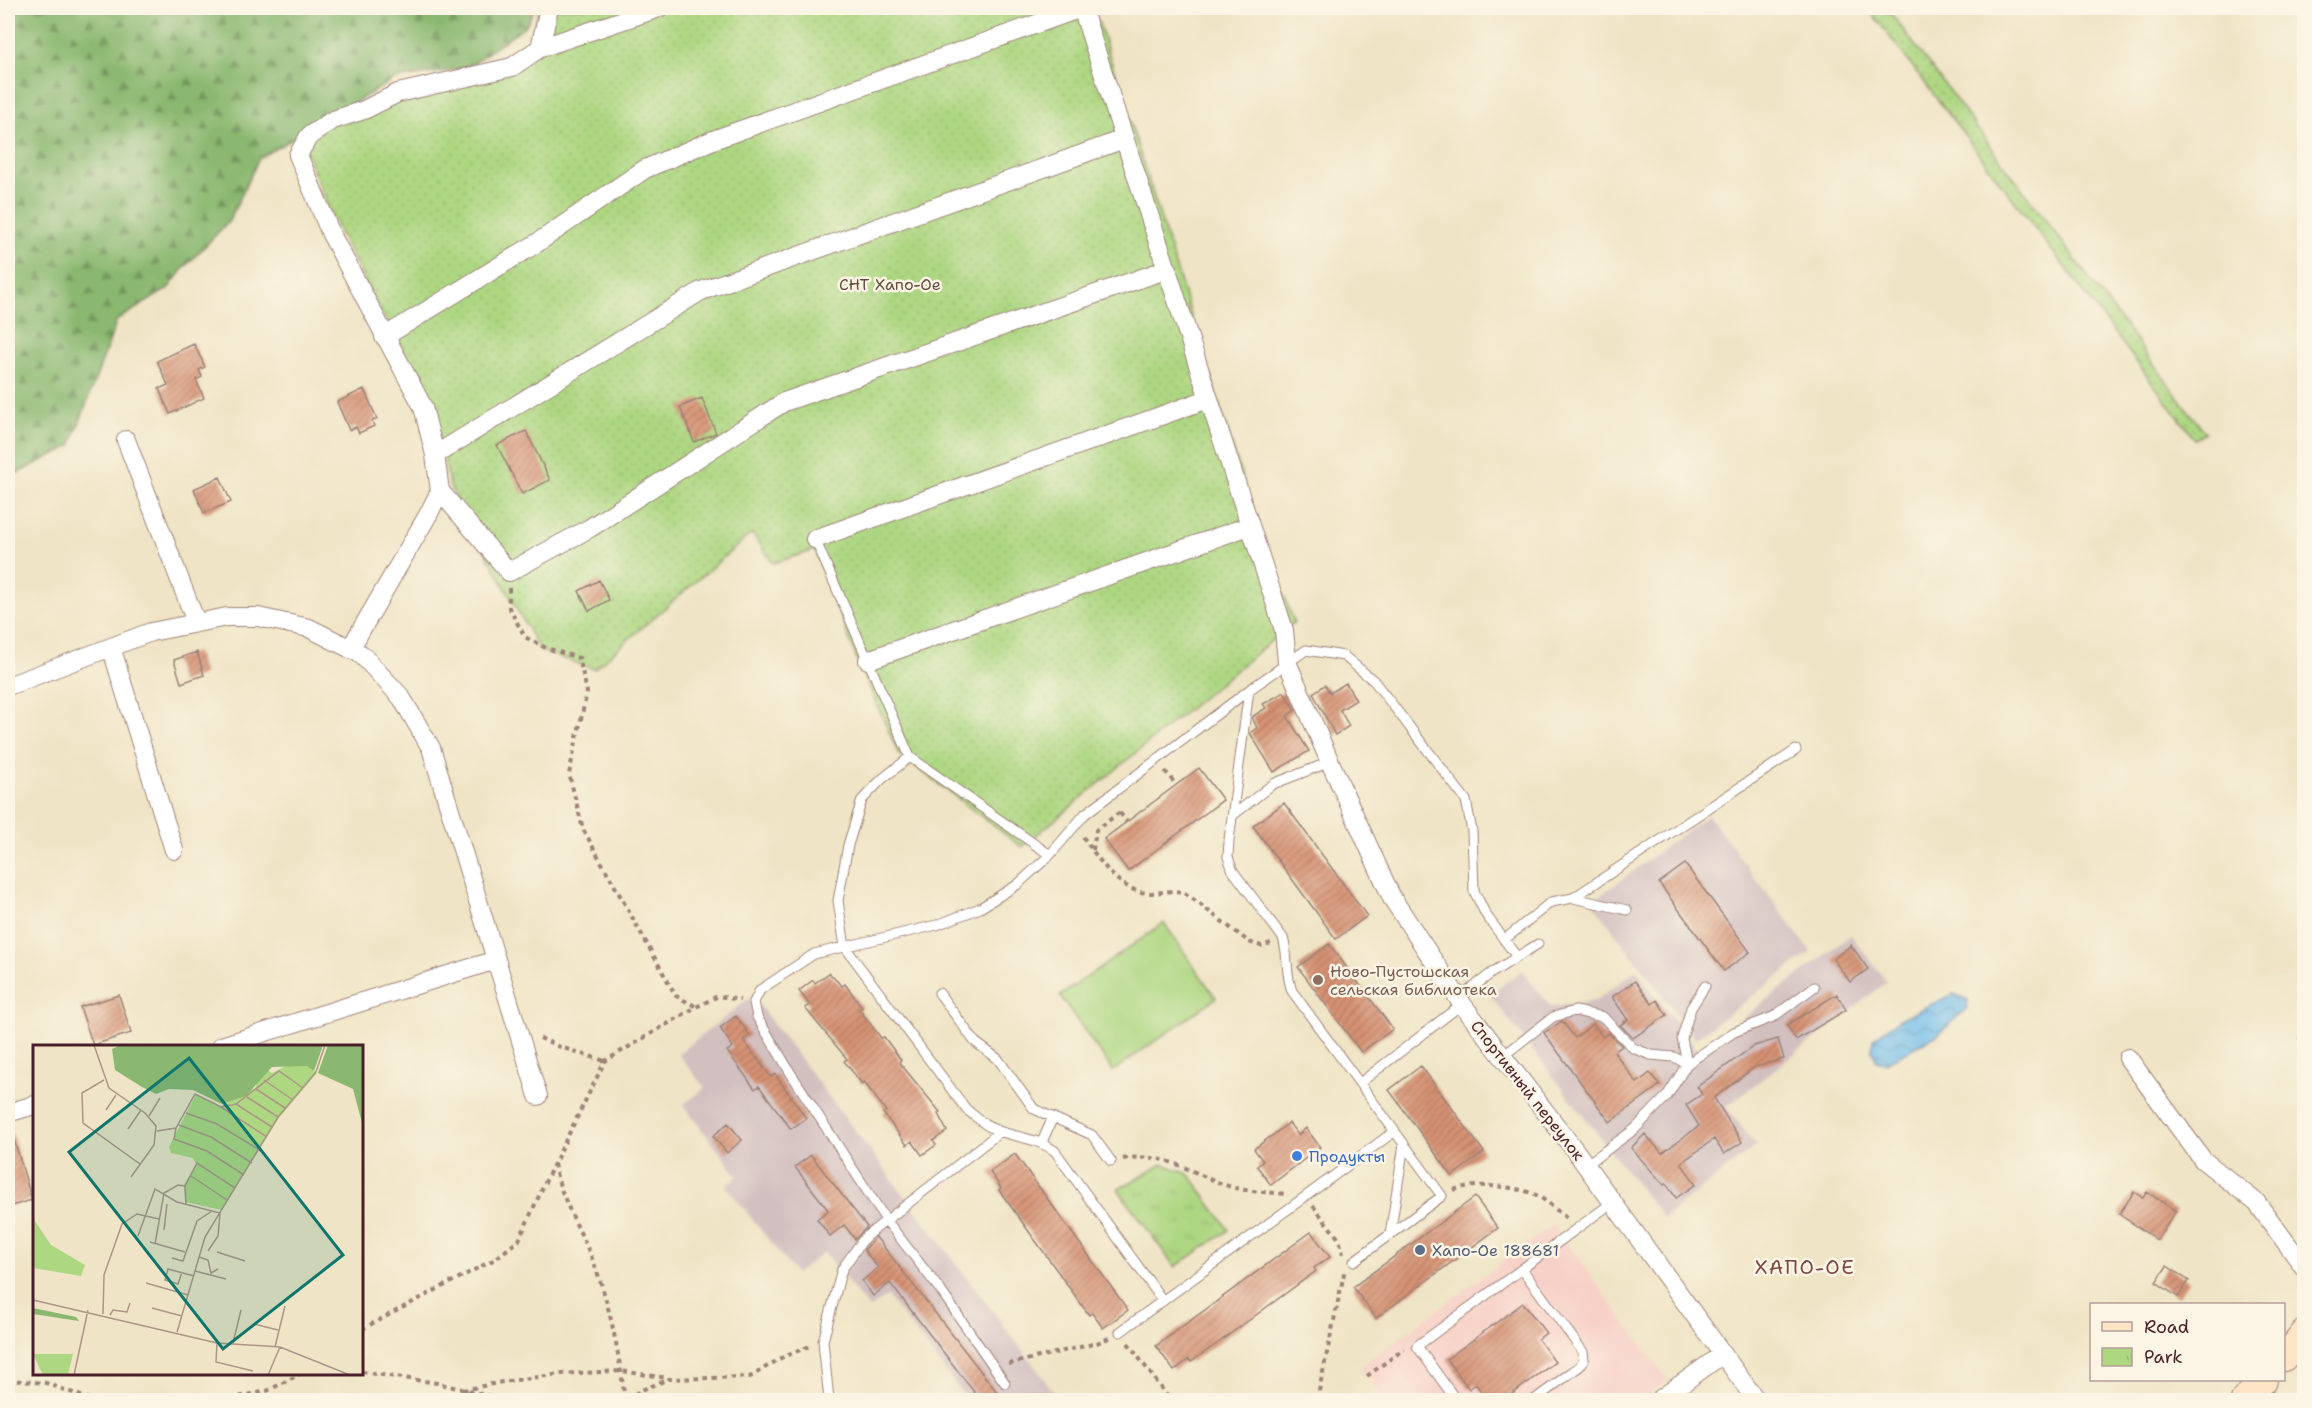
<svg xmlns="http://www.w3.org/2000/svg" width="2312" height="1408" font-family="'Shantell Sans',sans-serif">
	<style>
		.built { fill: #f7d1c8 }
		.industrial { fill: #d2bfc0 }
		.grass { fill: url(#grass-dots); stroke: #7c7b56; stroke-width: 1.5 }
		.forest { fill: url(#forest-firs); stroke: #6a6c4e; stroke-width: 1.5 }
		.park { fill: url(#park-tufts); stroke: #7c7b56; stroke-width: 1.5 }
		.pitch { fill: #aed782; stroke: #7c7b56; stroke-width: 1.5 }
		.water { fill: url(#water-waves); stroke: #5e6e8c; stroke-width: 1.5 }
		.building { fill: url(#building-hatch) }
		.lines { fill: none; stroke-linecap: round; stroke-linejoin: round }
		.lane-casing { stroke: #9c8278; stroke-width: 11 }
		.street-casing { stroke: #9c8278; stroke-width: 20 }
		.secondary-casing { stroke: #9c8278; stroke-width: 28 }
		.path { stroke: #9c8278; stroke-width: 4; stroke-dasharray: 4.5 4.5; stroke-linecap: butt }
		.lane { stroke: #fff; stroke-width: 9 }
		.street { stroke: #fff; stroke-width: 18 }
		.secondary { stroke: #ffe4c6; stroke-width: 26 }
		.education-dot { fill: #8d6e63; stroke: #fcf5e5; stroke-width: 2 }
		.shop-dot { fill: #3f7fe0; stroke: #fcf5e5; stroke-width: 2 }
		.service-dot { fill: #5c6f8a; stroke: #fcf5e5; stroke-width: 2 }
		.labels { text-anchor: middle; stroke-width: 5; stroke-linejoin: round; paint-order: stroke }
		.park-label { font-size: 16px; fill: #634d41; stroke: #fcf5e5 }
		.education-label { font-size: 16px; fill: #785e54; stroke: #fcf5e5; text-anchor: start }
		.street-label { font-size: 16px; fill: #4a1f2b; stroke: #fcf5e5 }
		.shop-label { font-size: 16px; fill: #366cbe; stroke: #fcf5e5; text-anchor: start }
		.service-label { font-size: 16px; fill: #4e5e75; stroke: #fcf5e5; text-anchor: start }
		.quarter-label { font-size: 20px; letter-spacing: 1.5px; fill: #7b4744; stroke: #fcf5e5 }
		.inset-road { fill: none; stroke: #ad9587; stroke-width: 1.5 }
		.view { fill: #0f766e; fill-opacity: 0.15; stroke: #0f766e; stroke-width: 3 }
		.inset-edge { fill: none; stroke: #4a1f2b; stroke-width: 3 }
	</style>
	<defs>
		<pattern id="grass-dots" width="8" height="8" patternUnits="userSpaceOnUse" patternTransform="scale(1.5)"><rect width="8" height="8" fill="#aed782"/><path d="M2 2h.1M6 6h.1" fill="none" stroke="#97b870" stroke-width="1.8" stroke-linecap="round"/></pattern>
		<pattern id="forest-firs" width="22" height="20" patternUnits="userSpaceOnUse" patternTransform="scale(1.5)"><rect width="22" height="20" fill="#8ab870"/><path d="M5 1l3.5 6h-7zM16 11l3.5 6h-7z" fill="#73955c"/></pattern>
		<pattern id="park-tufts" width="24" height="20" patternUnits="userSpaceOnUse" patternTransform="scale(1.5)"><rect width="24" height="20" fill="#aed782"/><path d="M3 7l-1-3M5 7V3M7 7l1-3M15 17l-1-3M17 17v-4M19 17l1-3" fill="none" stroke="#97b870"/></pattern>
		<pattern id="water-waves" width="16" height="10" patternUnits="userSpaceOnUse" patternTransform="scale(1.5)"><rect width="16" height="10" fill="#72beec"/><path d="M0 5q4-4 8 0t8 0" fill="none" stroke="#609abf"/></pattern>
		<pattern id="building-hatch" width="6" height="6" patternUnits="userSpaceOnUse" patternTransform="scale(1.5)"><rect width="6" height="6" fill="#d69273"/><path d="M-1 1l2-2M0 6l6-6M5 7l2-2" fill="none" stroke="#b0775f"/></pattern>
	</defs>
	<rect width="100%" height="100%" fill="#fcf5e5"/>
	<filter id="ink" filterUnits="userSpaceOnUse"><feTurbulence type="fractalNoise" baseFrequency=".0167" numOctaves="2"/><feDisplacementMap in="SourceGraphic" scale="12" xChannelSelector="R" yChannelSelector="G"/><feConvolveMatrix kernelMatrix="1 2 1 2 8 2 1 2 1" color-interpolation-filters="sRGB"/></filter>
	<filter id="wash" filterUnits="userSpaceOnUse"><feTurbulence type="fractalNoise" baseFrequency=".008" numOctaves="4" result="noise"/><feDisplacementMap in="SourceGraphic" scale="24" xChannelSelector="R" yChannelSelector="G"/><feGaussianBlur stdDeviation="1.35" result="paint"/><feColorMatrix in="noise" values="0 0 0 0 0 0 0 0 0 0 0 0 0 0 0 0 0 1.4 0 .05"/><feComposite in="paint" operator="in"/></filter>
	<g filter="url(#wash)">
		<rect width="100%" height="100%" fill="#efe4c5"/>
		<path class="built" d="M1553 1225 1668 1380 1641 1400H1385L1360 1367Z"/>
		<path class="industrial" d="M1708 815 1811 952 1695 1039 1592 902Z
			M1851 935 1887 982 1726 1107 1756 1146 1663 1218 1490 995 1522 970 1551 1007 1595 1001 1636 970 1699 1052Z
			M752 996 1058 1397 1053 1400H968L887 1296 869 1309 824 1252 796 1274 726 1186 738 1176 683 1105 705 1088 678 1054Z"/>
		<path class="grass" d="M539 8H1092L1100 26 1257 525 1294 622 1022 847 899 754 858 662 815 550 773 563 752 533 594 669 540 651 450 487 434 411 339 232 306 152V129L506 62 530 41Z
			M1868 8H1887L2205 433 2195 439Z"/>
		<path class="forest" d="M8 8H535L526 25 467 68 395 79 259 158 229 221 182 270 168 289 117 320 71 446 8 478Z"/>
		<path class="park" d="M1163 1164 1189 1174 1229 1230 1175 1267 1118 1189Z"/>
		<path class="pitch" d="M1164 923 1216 998 1113 1071 1060 996Z"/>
		<path class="water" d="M1954 994 1968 1000 1967 1008 1938 1035 1885 1063 1877 1061 1872 1051 1873 1039 1900 1019Z"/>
		<g id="blocks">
			<path class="building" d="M194 344 205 367 199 370 202 377 196 380 204 398 170 414 159 389 168 385 157 361Z
				M364 389 377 419 372 421 374 426 359 433 356 427 349 430 337 402Z
				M702 398 716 433 694 442 680 407Z
				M526 431 550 480 522 494 497 445Z
				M220 477 231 502 204 513 194 489Z
				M599 580 609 600 589 611 579 591Z
				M197 652 204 675 181 683 174 660Z
				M1346 683 1356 700 1340 710 1349 726 1335 735 1313 693 1325 685 1330 693Z
				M1284 692 1295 710 1287 716 1309 751 1274 772 1250 733 1257 728 1252 717 1266 708 1263 704Z
				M1199 768 1223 800 1128 871 1104 839Z
				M1284 803 1367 916 1336 939 1253 826Z
				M1685 864 1750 952 1724 971 1659 883Z
				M1329 944 1393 1029 1361 1052 1298 967Z
				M1851 945 1868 969 1850 982 1833 959Z
				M829 973 842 986 845 984 862 1007 859 1009 881 1038 884 1037 901 1060 899 1062 940 1112 938 1114 947 1131 933 1141 936 1145 922 1155 912 1141 907 1145 883 1113 886 1111 864 1082 862 1084 844 1061 847 1059 805 1008 810 1005 799 991 813 980 815 983Z
				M1635 981 1652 1004 1657 1000 1667 1015 1633 1038 1620 1025 1628 1020 1612 997Z
				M1837 994 1846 1010 1796 1040 1787 1025Z
				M119 995 131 1033 93 1045 80 1007Z
				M736 1016 750 1035 743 1040 771 1077 775 1074 806 1118 791 1129 759 1086 755 1089 727 1051 733 1047 720 1028Z
				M1562 1021 1575 1038 1593 1024 1603 1037 1609 1033 1622 1046 1614 1052 1637 1083 1650 1073 1660 1085 1610 1122 1544 1033Z
				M1778 1039 1784 1059 1755 1067 1714 1098 1742 1142 1724 1154 1714 1139 1681 1163 1696 1184 1676 1198 1666 1183 1664 1185 1631 1148 1645 1134 1662 1153 1699 1126 1686 1105 1702 1094 1697 1087 1754 1046Z
				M1421 1066 1484 1152 1452 1176 1389 1090Z
				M728 1123 742 1140 727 1153 713 1136Z
				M1289 1123 1298 1135 1306 1128 1320 1147 1271 1185 1257 1166 1263 1161 1254 1149Z
				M12 1133 32 1200 8 1207V1134Z
				M1015 1154 1128 1310 1103 1328 1092 1313 1089 1315 999 1190 1001 1188 990 1172Z
				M811 1155 867 1227 855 1239 844 1225 830 1236 817 1219 828 1210 795 1167Z
				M2134 1192 2143 1198 2147 1192 2176 1211 2157 1240 2119 1214Z
				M1475 1197 1498 1228 1376 1318 1353 1287Z
				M1311 1232 1330 1257 1314 1268 1316 1271 1222 1340 1191 1362 1189 1359 1174 1371 1156 1346Z
				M876 1237 1004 1401H981L890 1283 873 1296 862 1281 878 1268 864 1250Z
				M2167 1266 2189 1281 2178 1297 2156 1282Z
				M1523 1303 1546 1333 1538 1339 1555 1362 1503 1401H1488L1476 1384 1469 1389 1447 1359Z"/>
		</g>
	</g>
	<g filter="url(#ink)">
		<use href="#blocks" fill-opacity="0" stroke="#9c8278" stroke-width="1.5"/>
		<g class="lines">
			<defs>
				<path id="lane" d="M815 539 910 757 1050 855
					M1249 690 1229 840 1228 857 1233 871 1283 938C1289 957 1285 972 1292 991L1442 1196 1354 1261
					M910 757 882 779 862 800 848 845 838 901 845 947 966 1109C977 1118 988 1128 1002 1132 1021 1138 1038 1139 1055 1151L1163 1301
					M1232 816 1273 784 1330 762
					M1573 898 1796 750
					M1504 940 1551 902 1573 898 1627 910
					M939 993 975 1042 998 1059 1034 1109 1092 1135 1111 1161
					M1459 998 1493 972 1538 944
					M2304 1039V1038
					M1503 1056 1553 1017 1575 1011 1603 1017 1633 1048 1651 1055 1674 1057 1687 1064
					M1687 1064 1682 1038 1691 1008 1705 986
					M1360 1083 1462 1004
					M1042 1142 1053 1117
					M1586 1165 1635 1129 1667 1096 1687 1064 1734 1032 1773 1017 1814 987
					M1390 1235 1404 1144
					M1522 1269 1583 1352 1584 1360 1580 1366 1534 1400
					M1120 1332 1395 1131
					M1005 1383 941 1291 886 1220 790 1072 757 1017 754 1002 760 990 814 954 937 925 980 908 1017 885 1050 855 1085 814 1249 690 1306 650 1344 656 1374 681 1466 800 1472 831 1474 891 1486 915 1517 957
					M829 1400 823 1341 842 1269 865 1237 1000 1132
					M1456 1400 1417 1346 1613 1202"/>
				<path id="street" d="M1082 8 1284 630 1287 662 1330 762 1392 898 1462 1004 1574 1149 1756 1400
					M540 48 659 8
					M384 337 537 243 645 169 713 140 1081 8
					M126 440 196 622
					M435 455 701 291 1124 139
					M440 491 509 572 590 528 784 402 1168 269
					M815 539 1208 399
					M111 647 174 850
					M350 649 428 515 440 491 435 455 423 407 331 234 298 155 309 136 333 120 364 110 398 93 512 67 540 48 549 8
					M868 660 1249 526
					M8 686 151 632 227 617H258L309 628 361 654 401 697 431 748 538 1096
					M221 1046 496 960
					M2128 1058 2203 1160 2257 1203 2304 1267
					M8 1113 34 1105
					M1659 1400 1723 1354"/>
				<path id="secondary" d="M2284 1358 2304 1333
					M2244 1400 2264 1380"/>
			</defs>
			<use href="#lane" class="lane-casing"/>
			<use href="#street" class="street-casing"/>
			<use href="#secondary" class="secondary-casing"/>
			<path class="path" d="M509 588V608L525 637 546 648 579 658 587 692 569 774 583 829 676 996 695 1006
				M1165 771 1176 785
				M1120 813 1127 822
				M1083 837C1099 859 1118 892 1149 893 1162 893 1172 889 1185 893L1249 942 1261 946 1271 943
				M1093 850 1096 830 1120 812
				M540 1038 560 1047 605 1061
				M1123 1159C1172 1151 1192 1176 1235 1188 1251 1192 1270 1192 1286 1194
				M554 1164C561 1200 582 1232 595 1266 611 1309 619 1355 625 1400
				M1454 1190C1471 1182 1520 1186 1538 1196 1548 1202 1558 1212 1568 1219
				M1313 1206 1339 1239 1343 1254
				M362 1329 495 1259 519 1240 547 1178 605 1061 696 1007 718 996 740 1000
				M1128 1343 1170 1400
				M1009 1364 1097 1343 1109 1338
				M362 1372 437 1383 506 1400
				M1367 1376 1404 1349
				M8 1380 46 1383 92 1400
				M463 1390 502 1382 560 1374 621 1371 668 1378
				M222 1400 267 1391 300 1374
				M628 1400 639 1391 669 1379 750 1377 781 1358 812 1345
				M1317 1400 1345 1269"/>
			<use href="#lane" class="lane"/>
			<use href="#street" class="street"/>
			<use href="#secondary" class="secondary"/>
		</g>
	</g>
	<circle class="education-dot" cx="1318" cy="980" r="6"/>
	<circle class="shop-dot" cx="1297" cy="1156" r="6"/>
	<circle class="service-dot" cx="1420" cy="1250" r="6"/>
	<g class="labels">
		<g class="park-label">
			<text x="890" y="290">СНТ Хапо-Ое</text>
		</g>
		<g class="education-label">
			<text x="1330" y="977">Ново-Пустошская<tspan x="1330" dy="18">сельская библиотека</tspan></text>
		</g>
		<g class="street-label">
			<text transform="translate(1528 1090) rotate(52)" y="6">Спортивный переулок</text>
		</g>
		<g class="shop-label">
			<text x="1309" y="1162">Продукты</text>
		</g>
		<g class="service-label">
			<text x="1432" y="1256">Хапо-Ое 188681</text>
		</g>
		<g class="quarter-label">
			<text x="1805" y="1274">ХАПО-ОЕ</text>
		</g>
	</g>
	<g transform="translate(33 1045)">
		<rect width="330" height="330" fill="#efe4c5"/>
		<path d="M255 20 275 21 284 28 246 73 189 165 152 157 151 140 163 119 160 113 138 108 136 102 163 49 188 61 222 43 231 23 239 28ZM0 173 18 200 52 220 48 231 0 223ZM0 309H40L35 330H10Z" fill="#aed782"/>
		<path d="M88 0H290L281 26 274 21 239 22 213 51 189 59 160 45 136 44 123 49 109 42 82 25 79 4ZM295 0H330V82L320 44 285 28ZM0 263 43 272 46 276 0 269Z" fill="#8ab870"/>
		<path class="inset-road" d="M61 0 76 43 112 68 123 81 121 100 98 132M71 35 49 48 50 78 107 119M231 35 260 55M223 44 252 63M214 52 245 72M203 59 239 82M188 62 234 92M73 65 83 50M153 68 184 79 228 106M116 71 127 53M146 80 178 92 219 118M143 83 141 94 174 106 211 130M95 84 108 65M124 86 143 83 162 49 188 62 203 59 246 26 270 43M158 131 194 155M153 160 152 141 164 118 202 143M131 185 134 159M105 191 122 144 144 157 187 168 185 191 175 206M117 197 152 207M122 199 131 148 145 140 152 141M184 207 212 216M166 212 175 215 178 228 185 224M139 213 150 216 164 176 179 166M162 226 193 234M149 227 145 239 132 235 135 224 161 231M113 238 155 250M0 255 184 298 247 302 317 330M119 263 149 271M70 269 71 230 89 179 104 169 126 174M77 270 80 265 94 267 97 258M221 279 245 285M144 287 172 192 245 72 283 27 292 0M184 298 183 317 220 326M200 298 208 265M242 302 252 261M41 330 55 265M235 330 247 302"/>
		<path class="view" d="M156 13 310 210 190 304 36 107Z"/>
		<rect width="330" height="330" class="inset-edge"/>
	</g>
	<rect width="2312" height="1408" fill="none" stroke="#fcf5e5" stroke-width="30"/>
	<rect x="2090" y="1303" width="195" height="78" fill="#fcf5e5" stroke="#b59f9b" stroke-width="1.5"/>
	<rect x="2102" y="1322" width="30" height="9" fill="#ffe4c6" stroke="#b59f9b" stroke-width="1.5"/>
	<text x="2144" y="1333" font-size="18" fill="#4a1f2b">Road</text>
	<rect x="2102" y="1348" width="30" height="18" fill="url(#park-tufts)" stroke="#b59f9b" stroke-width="1.5"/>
	<text x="2144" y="1363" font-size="18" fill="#4a1f2b">Park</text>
</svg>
